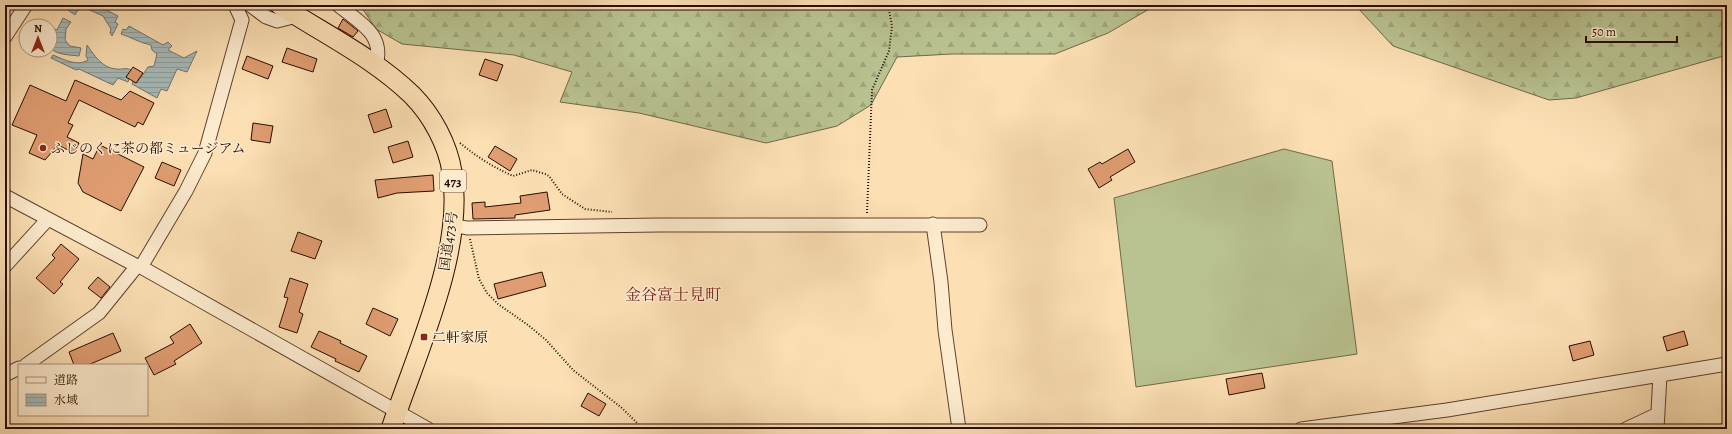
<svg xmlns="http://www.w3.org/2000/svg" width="1732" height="434" font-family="Alegreya,'Noto Serif JP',serif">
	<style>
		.forest { fill: url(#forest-firs); stroke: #726748 }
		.garden { fill: #b9c391; stroke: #726748 }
		.water { fill: url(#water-rules); stroke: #74746f }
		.building { fill: #df9d71; stroke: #2a0b00 }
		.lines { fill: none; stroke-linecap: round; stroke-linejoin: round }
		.minor-casing { stroke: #5e402d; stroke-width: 15 }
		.highway-casing { stroke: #2a0b00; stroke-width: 21 }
		.path { stroke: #2a0b00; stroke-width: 2; stroke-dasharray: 1 2; stroke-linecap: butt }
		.minor { stroke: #fdebce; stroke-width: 13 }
		.highway { stroke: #fce0b4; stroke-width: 19 }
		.poi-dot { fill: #8f2418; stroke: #fdebce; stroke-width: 1.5 }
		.labels { text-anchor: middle; stroke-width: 3; stroke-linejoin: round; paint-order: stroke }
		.shield { fill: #fdebce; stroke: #694e3e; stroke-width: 1 }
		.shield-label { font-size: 13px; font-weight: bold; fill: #2a0b00 }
		.poi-label { font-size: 14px; fill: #2a0b00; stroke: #fdebce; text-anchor: start }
		.street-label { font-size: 14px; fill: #2a0b00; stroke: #fdebce }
		.quarter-label { font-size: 16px; fill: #7a1f14; stroke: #fdebce }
	</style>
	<defs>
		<pattern id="forest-firs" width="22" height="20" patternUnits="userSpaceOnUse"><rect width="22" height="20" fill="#b9c391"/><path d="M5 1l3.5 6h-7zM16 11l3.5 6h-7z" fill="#9fa67b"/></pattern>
		<pattern id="water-rules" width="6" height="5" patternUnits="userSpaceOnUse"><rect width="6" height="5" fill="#a6bab9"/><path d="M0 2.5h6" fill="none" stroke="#8f9f9d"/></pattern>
	</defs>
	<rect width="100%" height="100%" fill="#fce0b4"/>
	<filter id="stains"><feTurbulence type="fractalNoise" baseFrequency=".005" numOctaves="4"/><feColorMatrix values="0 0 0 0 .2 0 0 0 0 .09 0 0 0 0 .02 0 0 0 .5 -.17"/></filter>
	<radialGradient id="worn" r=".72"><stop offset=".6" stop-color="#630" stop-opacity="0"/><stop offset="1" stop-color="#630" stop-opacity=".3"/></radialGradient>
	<path class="forest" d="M360 5H1156L1108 33 1055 54H952L897 57 871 105 837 126 766 143 639 113 560 102 572 72 514 55 402 44 376 29Z
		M1355 5H1727V55L1576 98 1549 100 1393 46Z"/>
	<path class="garden" d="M1284 149 1332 161 1357 354 1136 387 1114 198Z"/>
	<path class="water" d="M70 5H97L118 16 115 22 118 24 112 36 110 33 111 29 103 16 83 7 77 11 75 15 68 10Z
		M63 18 71 22 66 29 65 40 70 46 81 48 79 56C72 55 55 55 51 48 49 44 50 38 50 34H52L50 27 57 30Z
		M129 26 163 45 168 42 172 46 168 50 184 58 197 51 187 72 177 69 167 91 161 89 157 98 132 84 133 81 137 83 148 67 154 66 157 54 152 50 151 45C140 43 131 37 121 34L123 29 126 30Z
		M87 45C94 55 102 68 116 69 122 70 125 67 131 70L126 77 129 79 128 82 118 78 113 85 79 69 76 70 51 58 53 55C63 59 77 67 88 60L86 56Z"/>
	<path class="building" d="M343 19 358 31 353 37 338 28Z
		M287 48 317 59 313 72 282 62Z
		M247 56 273 66 268 79 242 69Z
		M485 59 503 65 497 81 479 75Z
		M133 67 143 73 136 83 126 77Z
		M75 80 121 100 130 91 154 103 143 125 138 122 135 127 79 100 68 123 73 125 67 137 79 143 74 153 58 145 45 160 29 153 37 135 12 125 30 85 66 101Z
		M386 109 392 127 374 133 368 115Z
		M253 123 273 126 270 143 251 140Z
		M408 141 413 157 393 163 388 147Z
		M100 145 144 167 121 211 83 192 78 183 83 154 93 159Z
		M495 146 517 159 510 171 488 157Z
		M1128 149 1135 162 1110 177 1112 180 1099 188 1088 169 1100 162 1102 164Z
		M162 162 181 170 174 186 155 178Z
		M433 175 434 191 397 193 378 198 375 180Z
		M547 192 550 210 515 215V218L473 219 472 203 485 202V207L521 203 520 196Z
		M298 232 322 241 315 259 291 251Z
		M61 244 79 259 60 282 63 284 54 294 36 278 55 258 52 255Z
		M542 272 546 286 498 299 494 284Z
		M98 277 110 287 101 298 88 288Z
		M290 278 308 284 299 312 303 314 297 333 279 327 288 298 284 297Z
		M373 308 398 319 390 336 366 324Z
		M190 324 202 343 174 361 176 364 154 375 145 358 174 343 170 337Z
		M319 331 341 341 340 343 367 356 359 372 335 361 336 359 311 347Z
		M1684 331 1688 345 1667 351 1663 337Z
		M113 333 121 351 88 365H74L69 352Z
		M1590 341 1594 355 1573 361 1569 346Z
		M1262 373 1265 388 1229 395 1226 379Z
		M588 393 606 404 599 416 581 406Z"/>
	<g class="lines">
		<defs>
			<path id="minor" d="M250 5 266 17 277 21 297 16
				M338 5C360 23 385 34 376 66
				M5 37 26 5
				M5 196 137 266 141 267 428 429
				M933 224 941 282 945 330 959 429
				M452 225 467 228 659 225H980
				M5 266 48 219
				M141 267 186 191 205 153 242 20 235 5
				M26 365 99 313 137 266
				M5 375 19 368
				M1301 429 1447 410 1727 364
				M1626 429 1658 414
				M1657 429 1660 375"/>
			<path id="highway" d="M280 5C324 34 374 58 412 95 432 115 448 145 452 172 465 251 416 354 391 429"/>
		</defs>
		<use href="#minor" class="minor-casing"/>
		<use href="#highway" class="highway-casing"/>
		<path class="path" d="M460 143C477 157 493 167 513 176L532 170 545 174 549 176 562 194 585 209 612 212
			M867 213 872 90 889 51 892 26 888 5
			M470 239 479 279 487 293 498 304 528 325 546 340 573 370 622 408 643 429"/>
		<use href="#minor" class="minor"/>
		<use href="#highway" class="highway"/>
	</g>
	<g class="poi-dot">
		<circle cx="43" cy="148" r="4"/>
		<rect x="420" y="333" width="8" height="8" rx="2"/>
	</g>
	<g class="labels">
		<rect class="shield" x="440" y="170" width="26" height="22" rx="3"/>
		<g class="shield-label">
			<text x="453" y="186">473</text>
		</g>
		<g class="poi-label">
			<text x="51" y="153">ふじのくに茶の都ミュージアム</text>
			<text x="432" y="342">二軒家原</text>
		</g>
		<g class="street-label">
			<text transform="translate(448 241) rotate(-82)" y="5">国道473号</text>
		</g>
		<g class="quarter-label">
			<text x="673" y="300">金谷富士見町</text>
		</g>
	</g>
	<rect width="1732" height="434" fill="none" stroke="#fce0b4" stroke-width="20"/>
	<rect x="6" y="6" width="1720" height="422" fill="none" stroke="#2a0b00" stroke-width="2"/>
	<rect x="10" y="10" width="1712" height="414" fill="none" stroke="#2a0b00"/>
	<rect x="18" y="364" width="130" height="52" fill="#fdebce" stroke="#a9917c"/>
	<rect x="26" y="377" width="20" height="6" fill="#fdebce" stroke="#a9917c"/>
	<text x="54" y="384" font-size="12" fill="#2a0b00">道路</text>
	<rect x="26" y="394" width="20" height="12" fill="url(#water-rules)" stroke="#a9917c"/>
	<text x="54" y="404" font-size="12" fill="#2a0b00">水域</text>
	<g transform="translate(38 38)"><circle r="19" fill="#fdebce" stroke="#a9917c"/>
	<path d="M0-3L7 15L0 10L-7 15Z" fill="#8f2418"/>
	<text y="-6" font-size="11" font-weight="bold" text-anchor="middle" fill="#2a0b00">N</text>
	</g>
	<path d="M1586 36v6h91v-6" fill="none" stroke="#2a0b00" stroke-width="2"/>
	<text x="1592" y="36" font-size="12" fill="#2a0b00" stroke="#fdebce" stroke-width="3" paint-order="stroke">50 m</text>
	<rect width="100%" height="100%" filter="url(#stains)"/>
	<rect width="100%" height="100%" fill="url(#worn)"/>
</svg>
